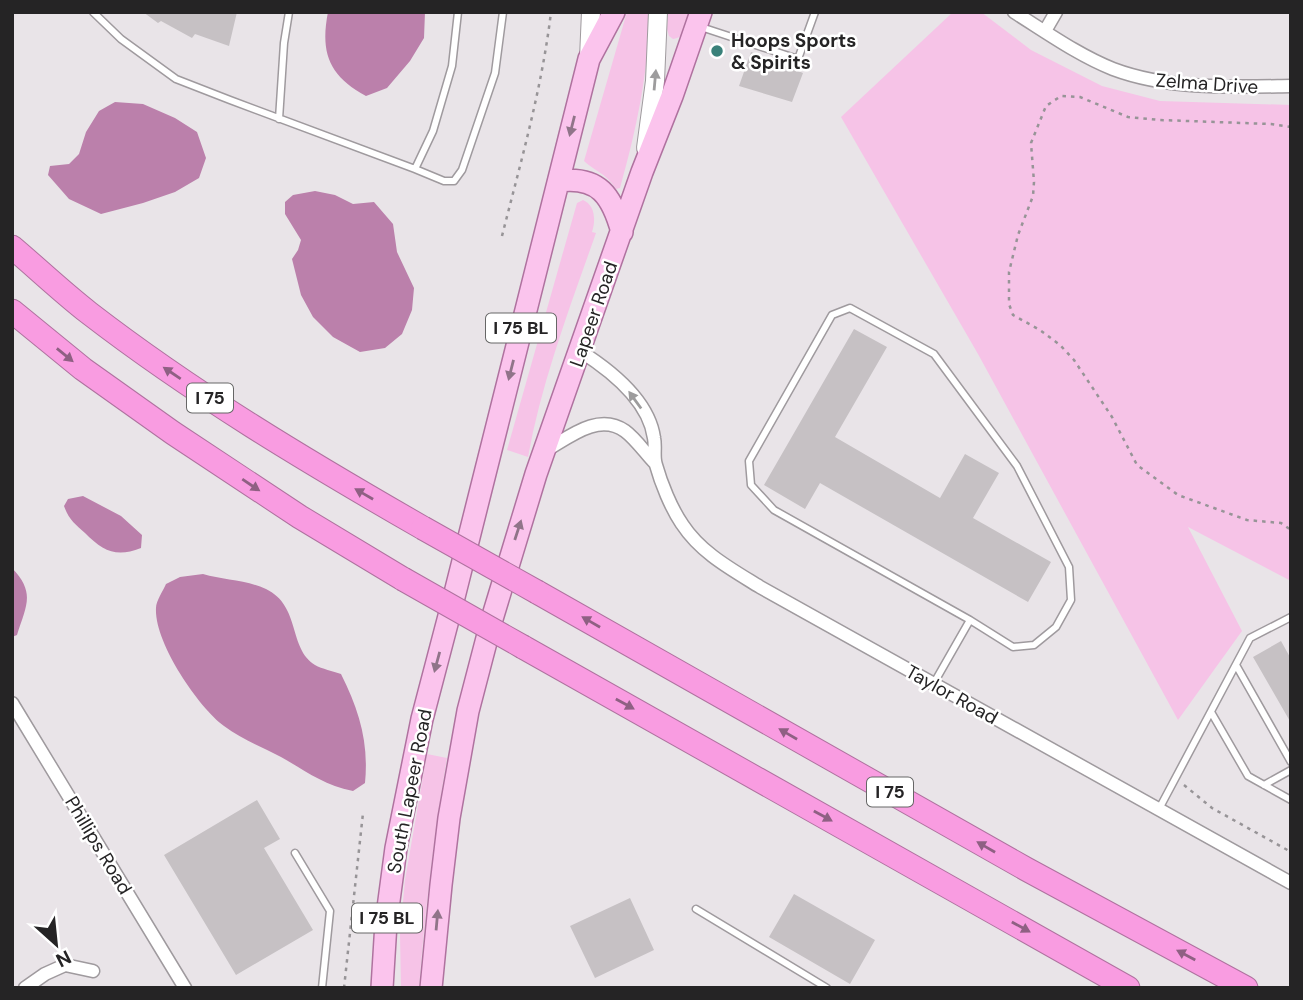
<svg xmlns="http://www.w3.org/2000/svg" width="1303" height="1000" font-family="'DM Sans',sans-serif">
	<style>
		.green { fill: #f6c3e7 }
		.water { fill: #bb80ab }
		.building { fill: #c6c1c4 }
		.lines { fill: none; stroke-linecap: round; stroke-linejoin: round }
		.lane-casing { stroke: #9f9a9e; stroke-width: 9 }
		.street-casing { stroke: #9f9a9e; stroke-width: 15 }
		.secondary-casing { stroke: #9f9a9e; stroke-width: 20 }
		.primary-casing { stroke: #af729f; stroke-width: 24 }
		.highway-casing { stroke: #af729f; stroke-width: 25 }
		.path { stroke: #979497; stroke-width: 2.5; stroke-dasharray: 3.5 5; stroke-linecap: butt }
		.lane { stroke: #fff; stroke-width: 6 }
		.street { stroke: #fff; stroke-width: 12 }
		.secondary { stroke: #fff; stroke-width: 18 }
		.primary { stroke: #fbc4ed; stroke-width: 21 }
		.highway { stroke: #f99ce1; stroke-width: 23 }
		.highway-bridge-casing { stroke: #af729f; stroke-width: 25; stroke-linecap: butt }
		.highway-bridge { stroke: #f99ce1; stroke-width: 23 }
		.oneway { fill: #9d9c9d }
		.oneway2 { fill: #907489 }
		.oneway3 { fill: #8f6083 }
		.poi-dot { fill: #3a817a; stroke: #fff; stroke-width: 2.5 }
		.labels { text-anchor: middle; stroke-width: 5; stroke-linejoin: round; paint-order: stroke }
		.shield { fill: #fff; stroke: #666; stroke-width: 2 }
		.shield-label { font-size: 18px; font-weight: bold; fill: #252425 }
		.poi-label { font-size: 19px; font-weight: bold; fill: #252425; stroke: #fff; text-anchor: start }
		.street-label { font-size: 19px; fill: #252425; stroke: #fff }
	</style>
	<rect width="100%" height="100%" fill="#e9e4e8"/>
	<path class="green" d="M627 12H649C649 72 636 131 620 188L616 189C606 173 596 172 584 161Z
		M668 12H692C688 24 687 37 673 39L669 36 667 29Z
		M953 12H981L1031 50 1102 86 1160 101 1291 105V581L1188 527 1242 631 1178 720 978 354 841 117Z
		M583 200C595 205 596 220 592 232L596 233C570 307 542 380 528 457L507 450 577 203Z
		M427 754 447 758C434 834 425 911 419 988H401L400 935 405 880Z"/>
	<path class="water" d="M328 12H425L424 38 410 61 387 88 366 96C329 76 320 53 328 12Z
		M115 102 143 104 175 118 197 132 206 158 199 178 175 192 143 203 101 214 69 199 48 175 50 166 69 164 79 154 86 132 99 111Z
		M315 191 335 195 353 204 374 202 393 224 397 252 414 288 412 310 402 334 385 348 360 352 333 337 313 317 301 295 292 259 298 250 301 240 285 214V202L293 195Z
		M83 496 121 516 142 535 141 548C116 558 103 551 85 533 75 524 69 520 64 506L68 499Z
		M12 568C36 593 26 606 17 635L12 637Z
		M203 574C223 580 247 580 266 589 301 606 288 648 315 665 322 669 333 671 341 674 359 710 369 742 365 783L353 791C323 785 306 771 281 757 262 747 241 739 224 726 198 707 154 642 156 608 156 601 163 591 166 584L180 577Z"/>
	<path class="building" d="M143 12H237L229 46 195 34 192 38 161 21 158 23Z
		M751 52 803 73 792 102 739 86Z
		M854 329 887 347 835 437 940 498 965 454 999 473 973 518 1051 562 1028 602 820 483 805 509 764 485Z
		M1281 641 1291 659V723L1253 657Z
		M257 800 280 839 264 848 313 930 236 975 164 855Z
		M794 894 875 940 850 984 769 937Z
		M630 898 654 950 595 978 570 926Z"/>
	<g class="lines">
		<defs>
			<path id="lane" d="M93 12 121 39 176 79 230 100 415 169 433 131 452 66 458 12
				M698 26 798 59 815 12
				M279 119 284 43 289 12
				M415 169 444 181H454L462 170 495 73 503 12
				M1236 665 1291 762
				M934 683 970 620 774 510 751 485 749 461 832 315 850 308 934 354 1017 466 1069 567 1071 600 1056 627 1034 645 1013 647 970 620
				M1211 712 1248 776 1291 800
				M1264 785 1291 770
				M1159 809 1250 638 1291 617
				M295 853 330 911 322 988
				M696 909 827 988"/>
			<path id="street" d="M1014 12C1046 32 1078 55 1113 69 1169 90 1232 87 1291 86
				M1045 31 1056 12
				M580 351C610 370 649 401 654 438 656 447 653 457 656 465 661 483 671 508 682 524 701 553 731 569 760 587L1291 883
				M545 451C568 438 598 412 625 431 636 439 646 454 655 463
				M12 703 185 988
				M25 988 45 974 65 965 93 971"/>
			<path id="secondary" d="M589 58 591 12
				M646 148 655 81 658 12"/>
			<path id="primary" d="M559 181C599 176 612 196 622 232
				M382 988 386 923 396 848 422 719 454 597 589 59 614 12
				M431 988 441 885 449 818 468 711 492 619 536 474 642 172 672 96 701 12"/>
			<path id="highway" d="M12 247C38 269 62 292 89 313 194 394 308 462 423 528
				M12 311 83 369 173 433 300 517 403 579
				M537 592 1026 869 1246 988
				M523 647 1128 988"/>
		</defs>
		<use href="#lane" class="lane-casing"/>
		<use href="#street" class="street-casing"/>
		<use href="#secondary" class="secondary-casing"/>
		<use href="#primary" class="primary-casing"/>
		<use href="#highway" class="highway-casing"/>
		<path class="path" d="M1291 127 1271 124 1160 120 1128 117 1080 97 1061 96 1046 106 1031 143 1034 182 1033 196 1018 235 1009 272V304L1013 315 1040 330 1060 345 1074 360 1112 417 1137 465 1178 495 1247 520 1281 523 1291 530
			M502 236C521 161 542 88 551 12
			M1184 785 1212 808 1291 852
			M344 988 363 813"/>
		<use href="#lane" class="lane"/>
		<use href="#street" class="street"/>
		<use href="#secondary" class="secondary"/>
		<use href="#primary" class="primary"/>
		<use href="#highway" class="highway"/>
		<defs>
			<path id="highway-bridge" d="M423 528 537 592
				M403 579 523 647"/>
		</defs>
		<use href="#highway-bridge" class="highway-bridge-casing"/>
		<use href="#highway-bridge" class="highway-bridge"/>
	</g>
	<defs><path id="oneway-solid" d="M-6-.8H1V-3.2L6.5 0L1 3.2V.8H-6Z" transform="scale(1.75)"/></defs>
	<g class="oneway">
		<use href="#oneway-solid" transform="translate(655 80) rotate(-85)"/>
		<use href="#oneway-solid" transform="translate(635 400) rotate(-126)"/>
	</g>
	<g class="oneway2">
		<use href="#oneway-solid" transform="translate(572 126) rotate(104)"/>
		<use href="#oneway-solid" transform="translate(511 370) rotate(104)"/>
		<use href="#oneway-solid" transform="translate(518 530) rotate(-72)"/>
		<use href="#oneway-solid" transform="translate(437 662) rotate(105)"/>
		<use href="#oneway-solid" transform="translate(437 920) rotate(-85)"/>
	</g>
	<g class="oneway3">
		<use href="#oneway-solid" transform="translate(65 355) rotate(39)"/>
		<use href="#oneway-solid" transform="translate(172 373) rotate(-146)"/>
		<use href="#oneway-solid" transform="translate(251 485) rotate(34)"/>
		<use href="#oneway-solid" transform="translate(364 494) rotate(-150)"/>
		<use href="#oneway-solid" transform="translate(591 622) rotate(-150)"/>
		<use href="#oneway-solid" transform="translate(625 704) rotate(29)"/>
		<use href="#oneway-solid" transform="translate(788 734) rotate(-150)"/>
		<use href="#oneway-solid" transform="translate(823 816) rotate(29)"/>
		<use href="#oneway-solid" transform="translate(986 847) rotate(-150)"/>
		<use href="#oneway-solid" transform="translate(1021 927) rotate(29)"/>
		<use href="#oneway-solid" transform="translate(1186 955) rotate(-152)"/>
	</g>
	<circle class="poi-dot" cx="717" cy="51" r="7"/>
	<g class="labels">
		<g class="shield">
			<rect x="486" y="313.5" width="70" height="29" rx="5"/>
			<rect x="187" y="383.5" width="46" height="29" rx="5"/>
			<rect x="867" y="777.5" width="46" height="29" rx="5"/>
			<rect x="352" y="903.5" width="70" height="29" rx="5"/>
		</g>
		<g class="shield-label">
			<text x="521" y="334">I 75 BL</text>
			<text x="210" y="404">I 75</text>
			<text x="890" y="798">I 75</text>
			<text x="387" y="924">I 75 BL</text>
		</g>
		<g class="poi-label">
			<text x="731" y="47">Hoops Sports<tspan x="731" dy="22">&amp; Spirits</tspan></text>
		</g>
		<g class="street-label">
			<text transform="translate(1207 83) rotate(4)" y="7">Zelma Drive</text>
			<text transform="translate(593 314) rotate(-71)" y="7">Lapeer Road</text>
			<text transform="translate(952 694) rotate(29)" y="7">Taylor Road</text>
			<text transform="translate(409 791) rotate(-79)" y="7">South Lapeer Road</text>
			<text transform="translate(99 845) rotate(59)" y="7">Phillips Road</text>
		</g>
	</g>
	<rect width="1303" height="1000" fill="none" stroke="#252425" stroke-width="28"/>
	<g transform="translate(56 944) rotate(153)" stroke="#ffffff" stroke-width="5" paint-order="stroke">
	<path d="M0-5L12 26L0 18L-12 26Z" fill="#252425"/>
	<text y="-10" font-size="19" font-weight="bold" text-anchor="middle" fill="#252425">N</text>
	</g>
</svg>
